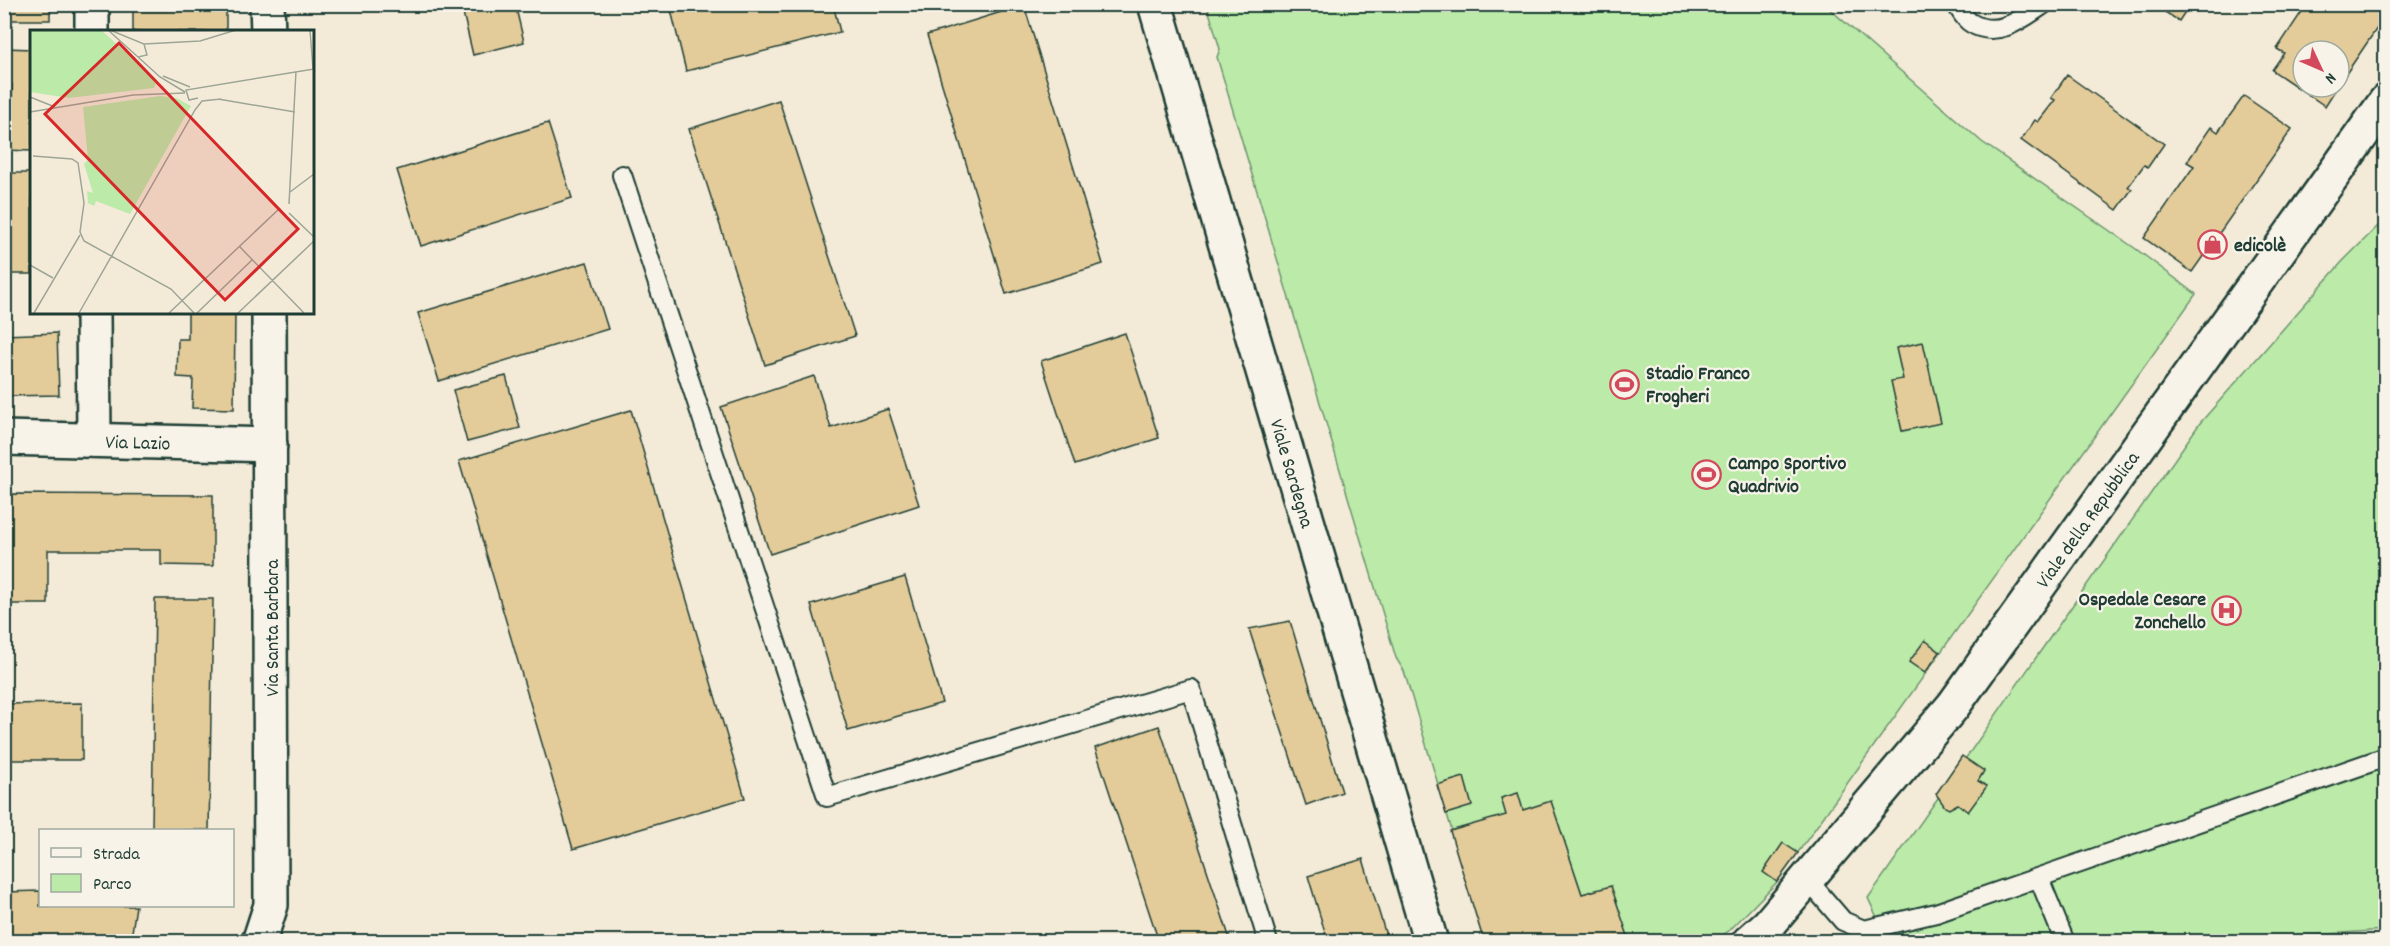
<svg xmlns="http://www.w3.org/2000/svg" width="2390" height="946" font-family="Dekko,sans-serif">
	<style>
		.green { fill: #bbeaa9; stroke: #6d946e; stroke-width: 1.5 }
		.building { fill: #e4cc9a; stroke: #1f3d34; stroke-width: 1.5 }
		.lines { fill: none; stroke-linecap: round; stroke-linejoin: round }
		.lane-casing { stroke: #1f3d34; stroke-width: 22 }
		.street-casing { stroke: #1f3d34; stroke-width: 38 }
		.secondary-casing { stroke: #1f3d34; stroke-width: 38 }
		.lane { stroke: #f7f3e8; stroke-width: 18 }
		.street { stroke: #f7f3e8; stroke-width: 33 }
		.secondary { stroke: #f7f3e8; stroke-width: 33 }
		.labels { text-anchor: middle; stroke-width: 4.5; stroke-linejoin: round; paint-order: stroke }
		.poi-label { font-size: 20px; font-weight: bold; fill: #1f3d34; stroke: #f7f3e8; text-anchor: start }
		.street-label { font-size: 20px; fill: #1f3d34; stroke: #f7f3e8 }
		.inset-road { fill: none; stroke: #9ea596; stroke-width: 1.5 }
		.view { fill: #d62828; fill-opacity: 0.15; stroke: #d62828; stroke-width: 3 }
		.inset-edge { fill: none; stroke: #1f3d34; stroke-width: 3 }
	</style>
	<rect width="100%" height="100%" fill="#f3ebd8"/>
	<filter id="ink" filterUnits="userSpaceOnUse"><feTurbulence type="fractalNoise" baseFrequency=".0167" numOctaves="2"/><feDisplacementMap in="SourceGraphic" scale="12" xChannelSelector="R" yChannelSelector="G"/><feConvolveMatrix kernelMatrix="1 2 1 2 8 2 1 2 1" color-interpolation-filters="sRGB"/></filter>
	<g filter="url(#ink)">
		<path class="green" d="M1207 5H1825L1982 142 2136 249 2196 294 1777 882 1730 930 1714 941H1485L1404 671 1396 658 1217 57 1220 49Z
			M2385 219V930L2217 942 1888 941 1868 898 2200 423 2342 262Z"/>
		<path class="building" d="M4 4H50V20H4Z
			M165 4H226V32H133V10H165Z
			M461 4H515L524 42 473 55Z
			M693 4H833L840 32 686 71 671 10Z
			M2159 4H2190L2179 21 2157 7Z
			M2307 4H2386V15L2339 84V51H2303V87H2337L2325 106 2272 70 2284 53 2277 49Z
			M1024 5 1103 264 1006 294 927 35Z
			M4 48 32 49V151L4 150V101H12V84H4Z
			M2067 75 2164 144 2148 167 2144 165 2128 187 2132 189 2117 210 2021 140 2035 120 2038 122 2055 100 2051 98Z
			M2244 96 2292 129 2192 272 2144 238 2194 166 2187 162 2211 127 2218 132Z
			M779 100 855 336 765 365 689 129Z
			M548 123 572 198 421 246 397 170Z
			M7 173H32V274H4Z
			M587 262 608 329 439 381 418 313Z
			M188 313H235L234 409 192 408 193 378 177 377 178 339H188Z
			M57 333 59 395 4 396V335Z
			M1125 333 1159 438 1075 465 1041 361Z
			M1923 342 1941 423 1902 431 1891 381 1903 379 1896 348Z
			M506 376 520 428 467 442 453 390Z
			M814 376 831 428 888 409 919 505 770 554 721 407Z
			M631 410 745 798 573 849 459 461Z
			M4 494 213 495V566L161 565V550H48V604H4Z
			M905 577 942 703 848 731 811 605Z
			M155 599H213L209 830H152Z
			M1290 621 1342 792 1306 805 1249 629Z
			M1925 640 1940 652 1925 673 1909 662Z
			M82 703V760H4V704Z
			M1159 726 1231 942H1159L1095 748Z
			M1962 756 1984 771 1978 781 1987 786 1968 812 1958 804 1949 809 1945 807 1936 794Z
			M1464 777 1472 806 1446 814 1437 785Z
			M1518 793 1523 810 1551 801 1582 894 1611 886 1630 942H1484L1450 831 1506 815 1501 798Z
			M1783 843 1798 853 1777 882 1763 872Z
			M1363 859 1388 942H1328L1308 876Z
			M40 891V906H136L132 932 127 942H4V892Z"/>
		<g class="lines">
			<defs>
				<path id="lane" d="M1956 4C1960 10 1965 20 1971 23 1997 39 2022 19 2044 4
					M622 175 827 797 1191 689 1268 942
					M2039 878 2065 942
					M1807 879 1843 921 1864 930 1936 913 2386 757"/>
				<g id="street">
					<path d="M92 4V32"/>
					<path d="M267 4 268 32"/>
					<path d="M93 312 94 440"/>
					<path id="s1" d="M4 438 270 445"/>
					<path d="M259 942 271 905 269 312"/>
				</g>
				<g id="secondary">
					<path id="s2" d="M1155 4 1431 942"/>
					<path id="s3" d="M1749 942 1769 924 1953 706 2386 101"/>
				</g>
			</defs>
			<use href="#lane" class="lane-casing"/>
			<use href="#street" class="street-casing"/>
			<use href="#secondary" class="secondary-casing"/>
			<use href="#lane" class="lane"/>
			<use href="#street" class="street"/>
			<use href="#secondary" class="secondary"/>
		</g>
	</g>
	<defs>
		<symbol id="shop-ring" viewBox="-11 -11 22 22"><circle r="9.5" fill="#f7f3e8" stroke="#d1495b" stroke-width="1.5"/><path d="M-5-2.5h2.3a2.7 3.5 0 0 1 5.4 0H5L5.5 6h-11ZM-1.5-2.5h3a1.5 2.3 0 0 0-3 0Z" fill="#d1495b"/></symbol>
		<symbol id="stadium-ring" viewBox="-11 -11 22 22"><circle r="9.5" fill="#f7f3e8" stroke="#d1495b" stroke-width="1.5"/><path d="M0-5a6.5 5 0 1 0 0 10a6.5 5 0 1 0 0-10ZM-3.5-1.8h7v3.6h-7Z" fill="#d1495b"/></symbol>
		<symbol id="hospital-ring" viewBox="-11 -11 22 22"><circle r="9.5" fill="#f7f3e8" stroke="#d1495b" stroke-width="1.5"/><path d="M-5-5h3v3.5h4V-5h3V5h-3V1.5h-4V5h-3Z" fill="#d1495b"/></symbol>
	</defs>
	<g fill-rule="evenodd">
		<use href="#shop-ring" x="2196" y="228" width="33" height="33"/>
		<use href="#stadium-ring" x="1608" y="368" width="33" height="33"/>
		<use href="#stadium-ring" x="1690" y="458" width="33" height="33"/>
		<use href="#hospital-ring" x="2210" y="594" width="33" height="33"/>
	</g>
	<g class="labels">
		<g class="poi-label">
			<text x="2234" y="251">edicolè</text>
			<text x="1646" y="379">Stadio Franco<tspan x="1646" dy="23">Frogheri</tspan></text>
			<text x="1728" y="469">Campo Sportivo<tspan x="1728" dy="23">Quadrivio</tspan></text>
			<text x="2206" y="605" text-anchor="end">Ospedale Cesare<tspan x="2206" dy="23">Zonchello</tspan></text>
		</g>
		<g class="street-label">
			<text dy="7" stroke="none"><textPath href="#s1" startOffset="134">Via Lazio</textPath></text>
			<text dy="7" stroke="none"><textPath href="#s2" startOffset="489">Viale Sardegna</textPath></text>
			<text dy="7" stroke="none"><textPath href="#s3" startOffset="542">Viale della Repubblica</textPath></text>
			<text transform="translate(271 628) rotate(-90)" y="7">Via Santa Barbara</text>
		</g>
	</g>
	<g transform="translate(30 30)">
		<rect width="284" height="284" fill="#f3ebd8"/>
		<path d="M0 0H71L127 50 124 58 39 68 0 62ZM130 66 146 68 161 76 100 184 66 171 64 176 58 173 57 161 63 163 54 134 58 130 53 77Z" fill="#bbeaa9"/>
		<path class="inset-road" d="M78 0 108 27 117 25 114 14 80 0M280 0 283 39M114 14 170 11 206 0M108 27 130 47 155 62M133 46 160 57M0 67 25 77M168 68 159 70 156 60 284 39M188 69 265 82M0 82 103 65 155 63M3 126 42 129 48 133 54 173 50 202 54 211 141 259 164 283M260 162 284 144M259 174 266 41M259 183 284 207M209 216 274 283M0 235 23 248M4 283 50 205M49 283 165 80 172 71 191 69M139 283 250 178M167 283 222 230M208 283 284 211"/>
		<path class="view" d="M89 13 268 199 195 270 15 84Z"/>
		<rect width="284" height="284" class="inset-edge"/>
	</g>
	<rect width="2390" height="946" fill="none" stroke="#f7f3e8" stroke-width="24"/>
	<rect x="12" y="12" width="2366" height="922" fill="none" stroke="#1f3d34" stroke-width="2" filter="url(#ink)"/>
	<rect x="39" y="829" width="195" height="78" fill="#f7f3e8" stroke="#a1aaa0" stroke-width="1.5"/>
	<rect x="51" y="848" width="30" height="9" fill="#f7f3e8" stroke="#a1aaa0" stroke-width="1.5"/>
	<text x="93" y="859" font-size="18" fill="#1f3d34">Strada</text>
	<rect x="51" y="874" width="30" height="18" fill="#bbeaa9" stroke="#a1aaa0" stroke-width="1.5"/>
	<text x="93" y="889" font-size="18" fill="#1f3d34">Parco</text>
	<g transform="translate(2321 69) rotate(134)"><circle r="28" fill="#f7f3e8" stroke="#a1aaa0" stroke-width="1.5"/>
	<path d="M0-4.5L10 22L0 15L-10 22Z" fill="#d1495b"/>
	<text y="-9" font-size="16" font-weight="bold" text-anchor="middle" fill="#1f3d34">N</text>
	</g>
</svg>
